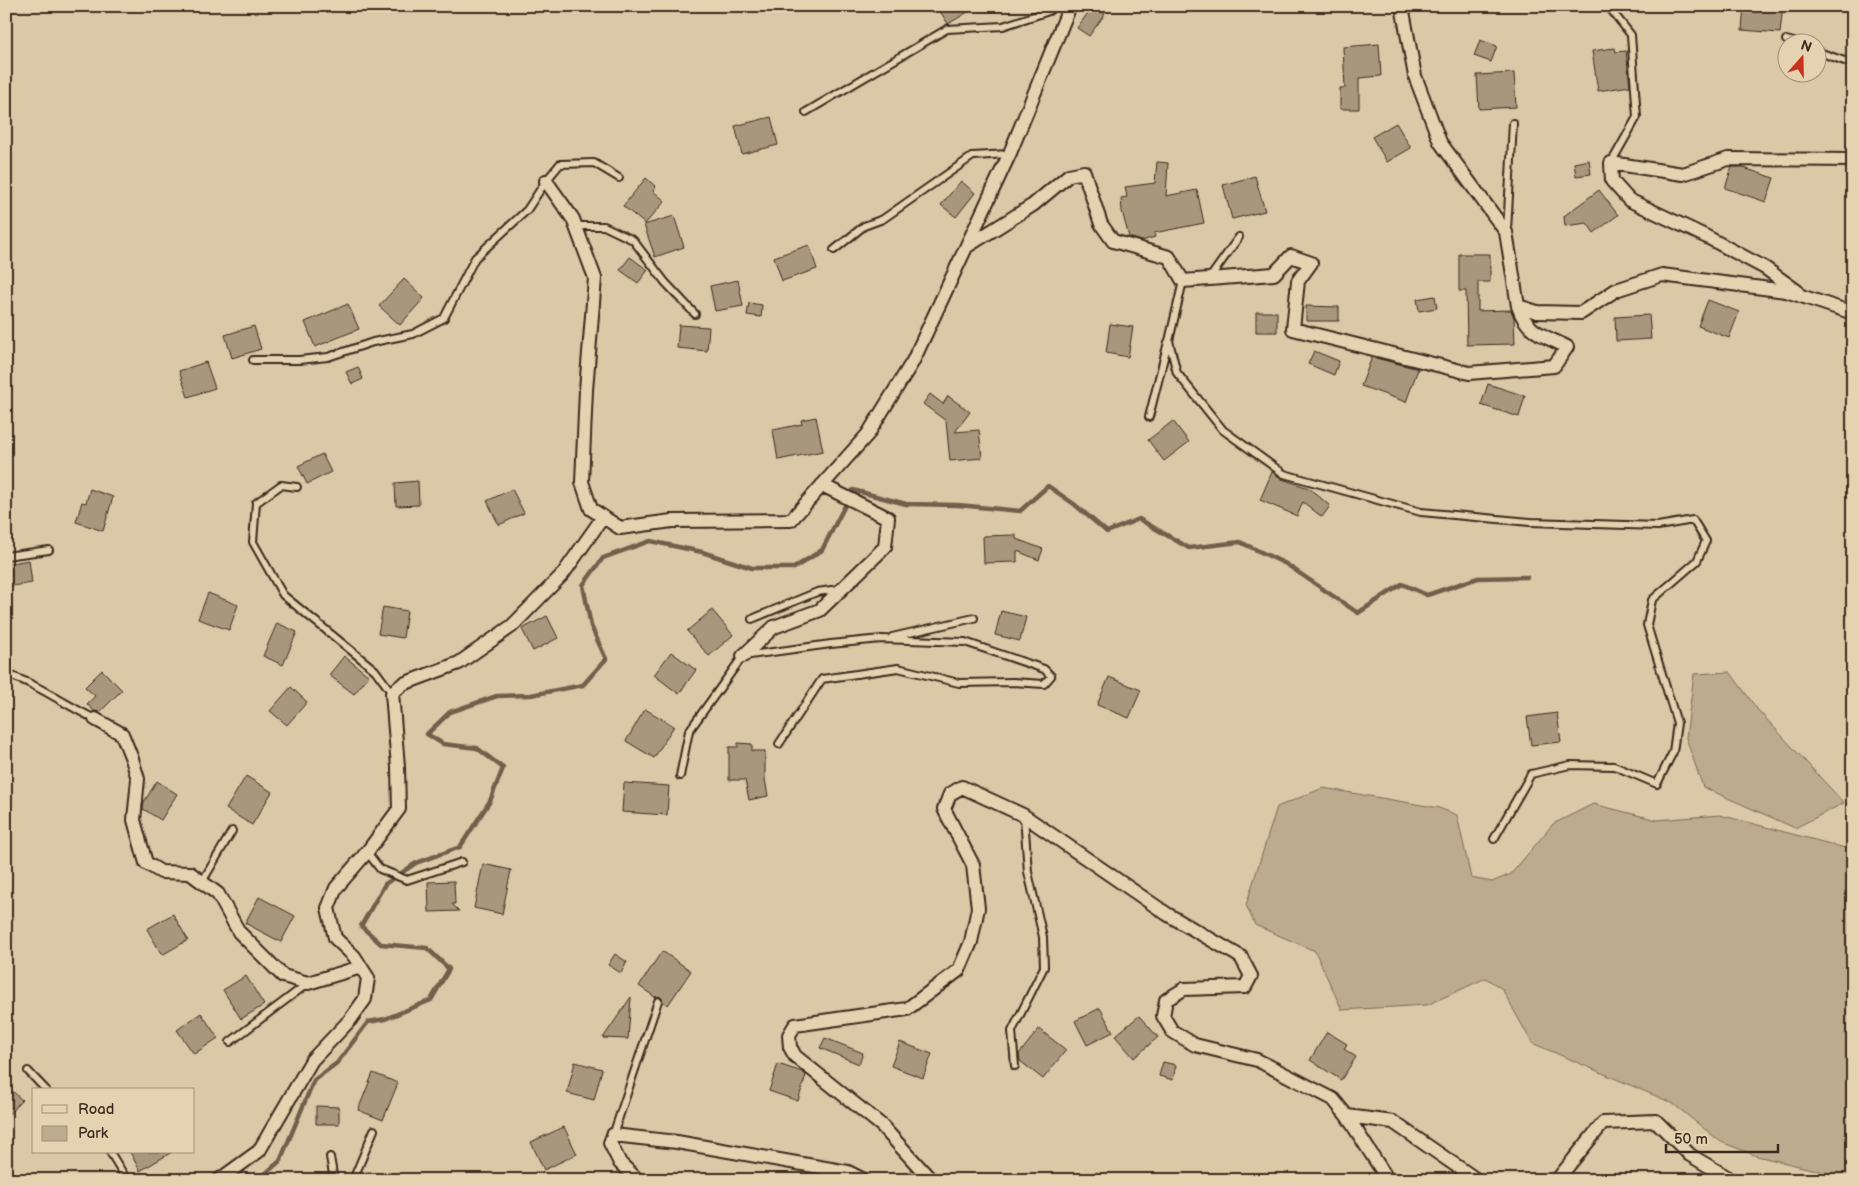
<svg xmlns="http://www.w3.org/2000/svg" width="1859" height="1186" font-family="'Balsamiq Sans',sans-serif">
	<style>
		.green { fill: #bdab8e; stroke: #7c6a56 }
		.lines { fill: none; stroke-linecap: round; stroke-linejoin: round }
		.stream { stroke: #715f4c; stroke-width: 4.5 }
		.building { fill: #a9977d; stroke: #3b2a1e }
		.lane-casing { stroke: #3b2a1e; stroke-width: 10 }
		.street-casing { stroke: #3b2a1e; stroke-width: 16 }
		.lane { stroke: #e5d2b0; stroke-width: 6 }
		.street { stroke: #e5d2b0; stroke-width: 12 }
	</style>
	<rect width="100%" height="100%" fill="#dbc8a7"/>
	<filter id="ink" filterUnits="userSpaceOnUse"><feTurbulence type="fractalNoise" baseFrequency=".02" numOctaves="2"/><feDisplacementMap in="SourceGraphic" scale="10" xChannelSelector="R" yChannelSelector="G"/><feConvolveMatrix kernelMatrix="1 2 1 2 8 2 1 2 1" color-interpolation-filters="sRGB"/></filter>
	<g filter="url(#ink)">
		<path class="green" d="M1730 672 1757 709 1844 803 1795 828 1703 787 1686 738 1694 674Z
			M1323 788 1439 808 1457 815 1471 878 1492 882 1511 874 1553 824 1593 804 1657 820 1720 815 1853 850V1179L1757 1156 1721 1142 1672 1103 1532 1043 1502 989 1486 978 1427 1005 1342 1010 1315 951 1255 925 1246 905 1277 807Z"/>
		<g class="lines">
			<path class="stream" d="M258 1180 280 1161 314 1080 337 1063 368 1022 385 1019 431 1000 449 969 427 948 381 944 361 926 385 884 416 863 460 847 490 801 503 768 477 748 443 744 427 734 450 712 497 696 531 695 583 685 606 659 591 626 583 585 603 558 650 541 702 552 752 568H794L822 550 853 490 906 504 958 505 1020 511 1048 486 1074 504 1107 532 1139 519 1189 548 1240 542 1286 564 1358 613 1402 584 1427 595 1478 578 1527 577"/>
		</g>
		<path class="building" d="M937 6H978L948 24Z
			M1093 6 1105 14 1089 36 1077 28Z
			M1744 6H1783L1780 33 1742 30Z
			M1480 40 1497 46 1491 62 1474 56Z
			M1379 44 1381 76 1359 78V109H1340V88H1345L1343 47Z
			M1615 48 1616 52 1626 51 1630 86 1598 91 1592 51Z
			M1514 73 1516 107 1479 109 1477 75Z
			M771 117 778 145 742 154 735 126Z
			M1396 123 1411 148 1387 162 1372 137Z
			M1589 160 1591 174 1576 176 1574 163Z
			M1157 162 1168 163 1166 196 1197 190 1204 223 1154 233 1155 237 1142 241 1129 237 1122 211 1121 198 1127 197 1125 187 1155 183Z
			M1732 167H1741L1774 178 1766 202 1725 188Z
			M1255 176 1265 211 1232 219 1223 185Z
			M646 178 656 187 653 191 665 201 645 224 623 206Z
			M961 181 975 193 956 217 941 205Z
			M1599 190 1618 215 1594 233 1587 223 1565 226 1564 216Z
			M674 216 684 247 655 257 644 225Z
			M809 245 817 269 782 281 774 257Z
			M1459 254H1490V282H1478V311L1511 310 1514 318 1515 344 1467 345 1466 291H1459Z
			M630 257 648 270 638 283 620 270Z
			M404 279 424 298 400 325 379 306Z
			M738 280 743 306 715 311 710 286Z
			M1435 296 1437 308 1419 311 1417 299Z
			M1708 300 1739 312 1729 338 1698 326Z
			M749 303 762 305 761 317 747 315Z
			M348 304 359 329 315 347 305 322Z
			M1306 306 1339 307V321H1306Z
			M1256 312H1277V332H1256Z
			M1649 315 1651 339 1616 341 1615 317Z
			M1110 324 1133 327 1128 357 1106 353Z
			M679 325 709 327 707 351 677 348Z
			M254 326 261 349 232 358 225 335Z
			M1314 351 1339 361 1334 375 1308 364Z
			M1372 357 1418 369 1406 402 1361 386Z
			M206 362 215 388 188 397 179 371Z
			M358 367 363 379 352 384 346 372Z
			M1488 384 1525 396 1519 417 1481 405Z
			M930 394 943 404 948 396 970 412 955 432 979 430 982 458 950 461 946 421 923 404Z
			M816 417 823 451 778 460 773 430 802 424 801 420Z
			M1173 421 1189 442 1164 461 1148 440Z
			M322 454 331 472 307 484 298 466Z
			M1272 472 1282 479 1309 488 1330 506 1322 517 1303 502 1297 516 1260 500Z
			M418 481 419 505 396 506 395 483Z
			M90 489 113 497 103 531 76 522 82 502 86 503Z
			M512 489 524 513 499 525 487 501Z
			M1016 535V539L1043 549 1039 560 1017 551V562L984 563 983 536Z
			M29 560 32 583 6 587V564Z
			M208 593 238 605 229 630 198 619Z
			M383 607 407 611 403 638 378 634Z
			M712 610 733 635 709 656 687 631Z
			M1001 611 1026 617 1020 641 995 635Z
			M547 616 558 638 533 651 522 629Z
			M277 623 297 632 283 665 263 656Z
			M671 652 696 670 679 694 654 675Z
			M344 656 369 676 354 694 329 675Z
			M102 670 122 690 100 712 94 711 87 704 95 696 85 687Z
			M1109 677 1141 690 1129 718 1097 705Z
			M291 687 307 702 287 725 270 711Z
			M645 709 674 726 654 758 626 741Z
			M1557 713 1561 742 1531 745 1527 717Z
			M738 743 752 744V751H765V779L768 796 749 800 745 780H729V747H738Z
			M246 776 272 792 252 825 226 809Z
			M157 781 177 794 161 820 143 809 144 802Z
			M624 783 669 786 667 815 622 812Z
			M483 864 511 870 502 914 474 908Z
			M454 881 455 904H452L459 911 429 912 428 882Z
			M259 897 295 916 281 942 245 923Z
			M173 914 188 940 162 955 147 929Z
			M662 951 691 971 668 1005 663 1002 661 997H655L639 986Z
			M615 954 627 962 621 973 608 965Z
			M246 976 264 1005 241 1019 223 990Z
			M631 997 628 1039 603 1038Z
			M1100 1008 1113 1032 1087 1045 1075 1021Z
			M201 1013 218 1038 194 1054 177 1030Z
			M1139 1016 1158 1037 1134 1058 1115 1036Z
			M1039 1029 1066 1050 1043 1079 1020 1061 1019 1054Z
			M1327 1032 1347 1044 1344 1049 1356 1057 1341 1080 1310 1060Z
			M825 1038 863 1053 859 1064 820 1048Z
			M900 1042 932 1054 923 1078 891 1066Z
			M575 1062 602 1069 594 1100 567 1093Z
			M1163 1062 1176 1065 1173 1080 1159 1076Z
			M778 1064 802 1072 806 1075 798 1101 769 1091Z
			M373 1073 398 1083 383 1120 358 1110Z
			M6 1085 22 1100 6 1117Z
			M316 1106 339 1107V1124H316Z
			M564 1127 577 1154 544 1170 531 1142Z
			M130 1152H172L140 1171Z"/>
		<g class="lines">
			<defs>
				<path id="lane" d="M1608 6 1631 35 1637 117 1611 163
					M1786 40 1794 42
					M1816 51 1853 64
					M806 112 947 29 1003 26 1049 11 1055 6
					M576 226H604L633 240 665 282 695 314
					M1507 231 1513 123
					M834 250 864 226 883 219 973 156 1009 154
					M1209 279 1239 237
					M1183 281 1169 341 1177 373 1223 430 1284 474 1421 512 1530 522 1658 526 1693 520 1706 541 1697 561 1652 600 1647 625 1677 723 1673 752 1657 784 1614 766 1570 765 1531 774 1494 839
					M253 360H299L328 357 373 342 413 334 444 318 475 258 527 210 546 181 560 164 594 163 619 178
					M1149 417 1168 342
					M297 487 281 485 256 503 253 542 283 595 375 670 392 693
					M6 556 49 550
					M752 619 817 592 839 589
					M892 637 974 618
					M6 674C38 684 65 705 95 719
					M680 776 689 731 743 656 831 644 881 639 965 642 1044 669 1051 676 1044 684 1013 682 959 683 898 668 822 679 779 744
					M367 852 380 869 407 880 462 862
					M202 882 232 831
					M230 1042 307 984
					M1015 1066 1012 1031 1044 967 1043 937 1028 872 1024 816
					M28 1071 46 1090
					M613 1135 658 1001
					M110 1152 127 1180
					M330 1157 334 1180
					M353 1180 374 1130"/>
				<path id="street" d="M1402 6 1415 76 1440 142 1506 232 1518 306 1537 312 1581 313 1616 290 1662 275 1786 291 1853 313
					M546 181 573 219 595 278 586 390 582 482 591 509 620 528 672 521 791 520 868 434 913 361 1010 153 1070 6
					M966 247 1033 205 1069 175 1084 172 1101 224 1113 241 1169 257 1183 281 1274 274 1291 256 1311 263 1298 281 1293 329 1469 373 1554 366 1567 347C1543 335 1527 333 1518 306
					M1797 291 1765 268 1707 237 1629 200 1612 181 1611 163 1683 174 1728 159 1853 160
					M743 656 774 627 820 610 885 547 888 518 822 485
					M95 719 122 734 132 759 138 779 134 820 146 863 161 872 190 873 218 894 239 932 283 976 308 983 361 967
					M1347 1116 1393 1122 1477 1180
					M219 1180 259 1151 312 1060 350 1020 365 999 368 978 354 956 335 938 328 908 336 888 367 852 399 809 398 767 392 693 403 684 459 663 512 626 563 574 603 517
					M638 1180 620 1163 610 1143 613 1135 677 1142 848 1172 864 1180
					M931 1180 881 1125 795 1056 790 1047 789 1035 795 1025 907 1009 959 970 971 942 978 908 973 865 944 809 950 794 962 787 1023 815 1167 914 1241 957 1251 976 1245 987 1184 989 1166 1000 1163 1016 1172 1031 1195 1045 1257 1060 1333 1099 1347 1116 1388 1180
					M1557 1180 1603 1123 1656 1121 1690 1155 1732 1180"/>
			</defs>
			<use href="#lane" class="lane-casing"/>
			<use href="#street" class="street-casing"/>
			<use href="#lane" class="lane"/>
			<use href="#street" class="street"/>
		</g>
	</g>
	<rect width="1859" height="1186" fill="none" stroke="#e5d2b0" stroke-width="25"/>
	<rect x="12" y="12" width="1834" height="1161" fill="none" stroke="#3b2a1e" stroke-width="2" filter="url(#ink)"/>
	<rect x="32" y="1088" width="162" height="65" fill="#e5d2b0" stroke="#a18f76"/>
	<rect x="42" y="1105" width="25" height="8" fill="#e5d2b0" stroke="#a18f76"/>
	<text x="78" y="1114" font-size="15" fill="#3b2a1e">Road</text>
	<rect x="42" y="1126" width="25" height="15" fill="#bdab8e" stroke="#a18f76"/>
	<text x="78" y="1138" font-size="15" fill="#3b2a1e">Park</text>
	<g transform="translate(1802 58) rotate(20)"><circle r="24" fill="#e5d2b0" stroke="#a18f76"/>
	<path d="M0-4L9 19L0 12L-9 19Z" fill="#c8321e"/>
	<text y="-8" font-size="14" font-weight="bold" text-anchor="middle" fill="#3b2a1e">N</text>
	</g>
	<path d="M1666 1144v8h112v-8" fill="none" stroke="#3b2a1e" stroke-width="2.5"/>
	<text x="1674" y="1144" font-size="15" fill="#3b2a1e" stroke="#e5d2b0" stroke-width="4" paint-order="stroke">50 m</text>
</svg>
